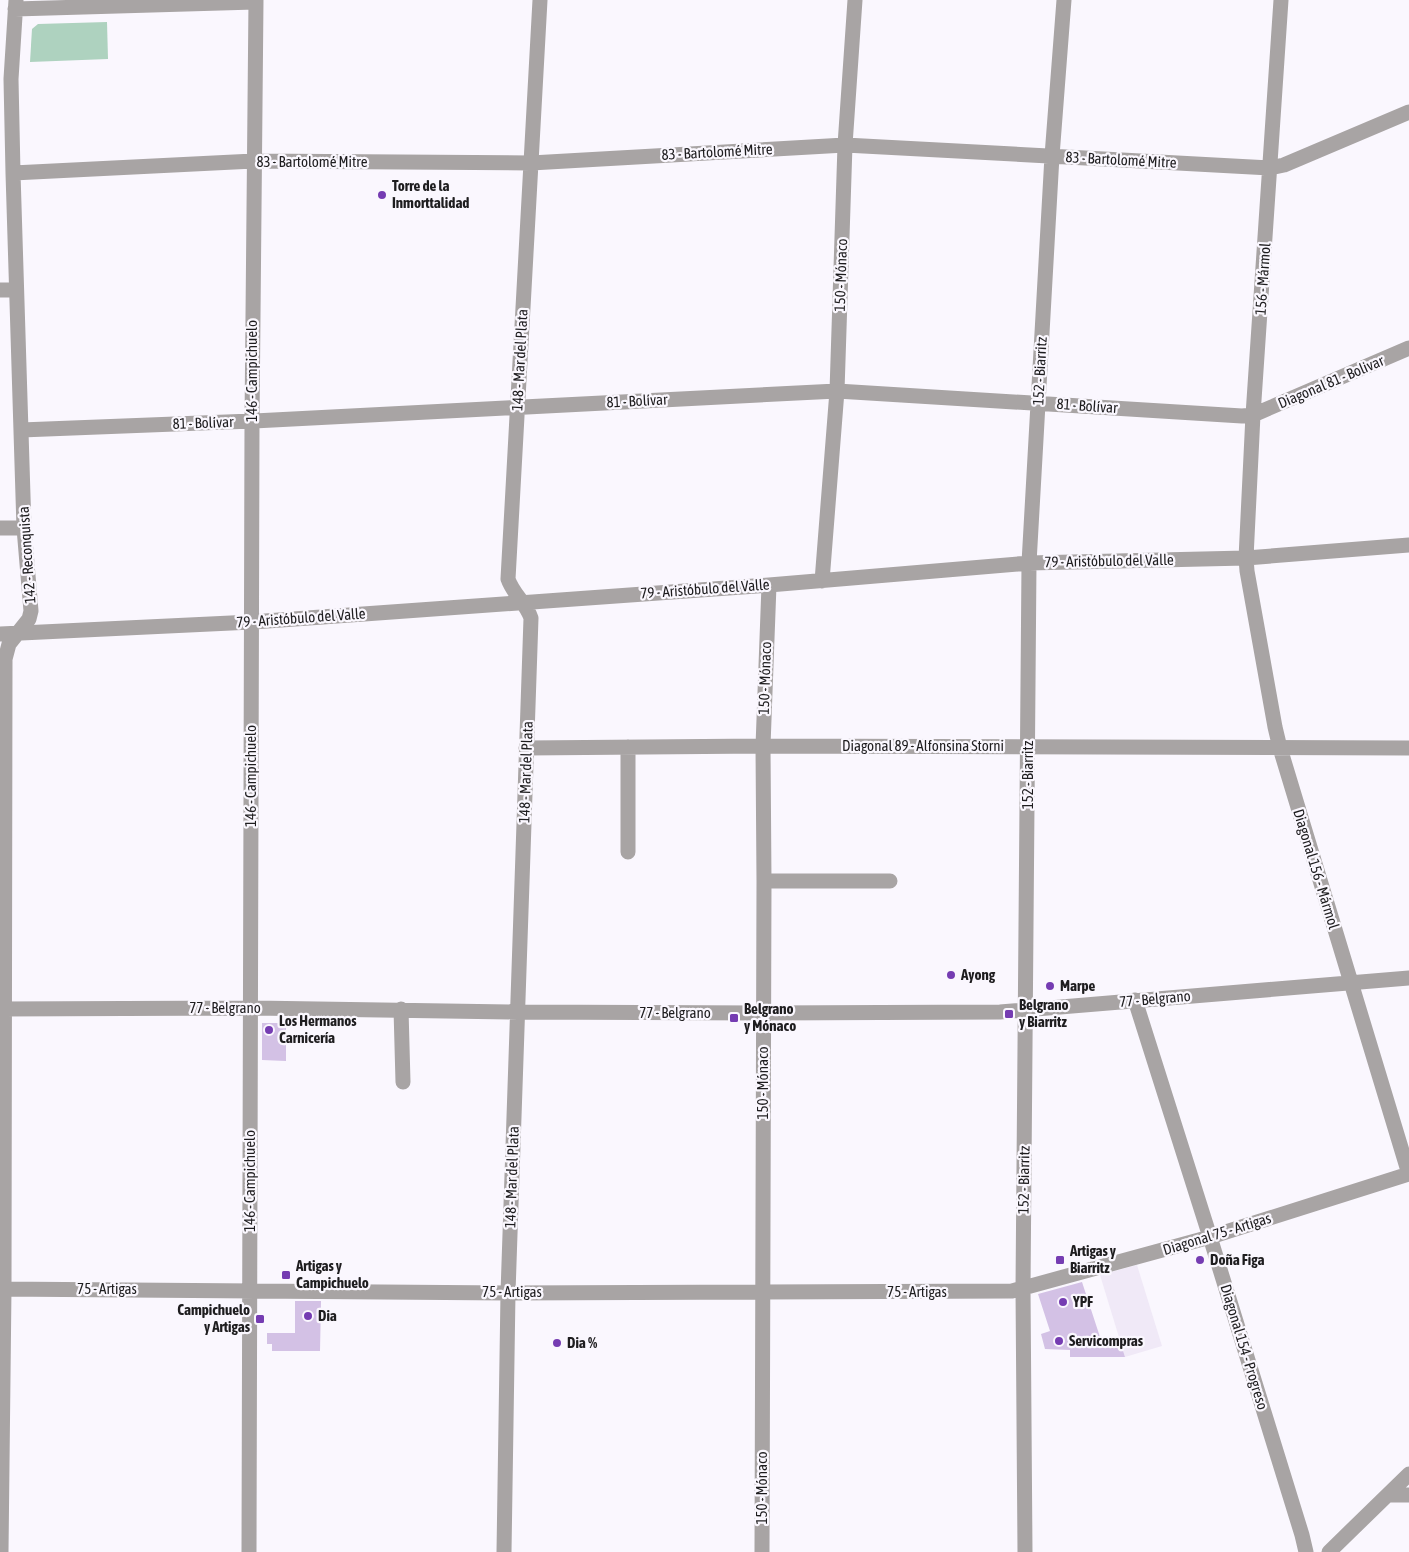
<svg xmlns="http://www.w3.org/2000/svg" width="1409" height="1552" font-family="'Asap Condensed',sans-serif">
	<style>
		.built { fill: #f0e9f7 }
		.green { fill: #aed2bf }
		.building { fill: #d3c1e5 }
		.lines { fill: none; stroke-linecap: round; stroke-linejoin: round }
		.minor { stroke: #a8a4a4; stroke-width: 15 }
		.poi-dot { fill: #753cb2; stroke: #faf7fe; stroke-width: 2 }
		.labels { text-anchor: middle; stroke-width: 4.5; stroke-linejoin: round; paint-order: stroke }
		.street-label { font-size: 15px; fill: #1e1d1f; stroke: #faf7fe }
		.poi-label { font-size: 15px; font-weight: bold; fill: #1e1d1f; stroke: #faf7fe; text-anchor: start }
	</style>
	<rect width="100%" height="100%" fill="#faf7fe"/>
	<path class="built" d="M1137 1265 1162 1346 1125 1357 1100 1275Z"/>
	<path class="green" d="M107 22 108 59 30 62 32 29 38 24Z"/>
	<path class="building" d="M262 1023H286V1061L262 1060Z
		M1082 1282 1100 1337 1119 1338 1125 1357H1070V1350L1045 1349 1041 1334 1050 1331 1038 1294Z
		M295 1301H321L320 1351H272V1344H267V1333H295Z"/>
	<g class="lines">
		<path class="minor" d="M1281 0 1253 415 1246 558 1247 571 1275 727 1280 748 1409 1174
			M15 9 255 2
			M13 173 254 161 531 163 845 145 1270 168 1284 165 1409 112
			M0 290H16
			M21 430 252 421 837 391 1242 416 1253 415 1409 348
			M0 528H24
			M822 581 837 391 845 145 855 0
			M0 634 252 622 769 585 1029 563 1246 558 1409 545
			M628 747V852
			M526 748 763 746 1409 748
			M764 881H890
			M1135 1000 1210 1237 1302 1535 1306 1552
			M0 1009 250 1008 518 1012 763 1013 1000 1012 1409 978
			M401 1009 403 1082
			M0 1289 508 1293 1012 1291 1210 1237 1409 1174
			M1388 1495H1409
			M1 1552 4 1289 5 659 9 644 29 619 31 611 24 528 13 173 11 79 16 0
			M249 1552 252 421 256 0
			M504 1552 508 1293 531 618C526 603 513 594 508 579L540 0
			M762 1552 764 881 763 746 769 585
			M1025 1552 1023 1289 1029 563 1052 156 1064 0
			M1329 1552 1409 1474"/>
	</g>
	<g class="poi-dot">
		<circle cx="382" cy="195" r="5"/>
		<circle cx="951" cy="975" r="5"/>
		<circle cx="1050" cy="986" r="5"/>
		<rect x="1004" y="1009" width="10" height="10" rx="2.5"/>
		<rect x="729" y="1013" width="10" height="10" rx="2.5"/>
		<circle cx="269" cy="1030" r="5"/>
		<rect x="1055" y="1255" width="10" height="10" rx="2.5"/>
		<circle cx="1200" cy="1260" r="5"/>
		<rect x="281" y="1270" width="10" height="10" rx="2.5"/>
		<circle cx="1063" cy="1302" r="5"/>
		<circle cx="308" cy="1316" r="5"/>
		<rect x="255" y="1314" width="10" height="10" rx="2.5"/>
		<circle cx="1059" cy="1341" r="5"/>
		<circle cx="557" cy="1343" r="5"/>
	</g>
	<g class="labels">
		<g class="street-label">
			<text transform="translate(717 152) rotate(-3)" y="5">83 - Bartolomé Mitre</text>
			<text transform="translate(1121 160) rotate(3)" y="5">83 - Bartolomé Mitre</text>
			<text x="312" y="167">83 - Bartolomé Mitre</text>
			<text transform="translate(841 275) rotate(-88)" y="5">150 - Mónaco</text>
			<text transform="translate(1263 279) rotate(-86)" y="5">156 - Mármol</text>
			<text transform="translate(520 360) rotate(-87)" y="5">148 - Mar del Plata</text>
			<text transform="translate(252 371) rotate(-90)" y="5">146 - Campichuelo</text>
			<text transform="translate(1040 371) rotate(-87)" y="5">152 - Biarritz</text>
			<text transform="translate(1331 382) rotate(-23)" y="5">Diagonal 81 - Bolivar</text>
			<text transform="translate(637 401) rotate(-3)" y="5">81 - Bolívar</text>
			<text transform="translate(1087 406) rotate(4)" y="5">81 - Bolívar</text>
			<text transform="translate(203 423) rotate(-2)" y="5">81 - Bolívar</text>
			<text transform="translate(27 555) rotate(-94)" y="5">142 - Reconquista</text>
			<text transform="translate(1109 561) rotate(-1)" y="5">79 - Aristóbulo del Valle</text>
			<text transform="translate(705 589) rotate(-4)" y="5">79 - Aristóbulo del Valle</text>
			<text transform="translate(301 618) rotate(-4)" y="5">79 - Aristóbulo del Valle</text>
			<text transform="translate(765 678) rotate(-88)" y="5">150 - Mónaco</text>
			<text x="923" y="751">Diagonal 89 - Alfonsina Storni</text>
			<text transform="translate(526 772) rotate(-88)" y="5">148 - Mar del Plata</text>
			<text transform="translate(1028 775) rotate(-90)" y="5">152 - Biarritz</text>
			<text transform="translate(251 776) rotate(-90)" y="5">146 - Campichuelo</text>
			<text transform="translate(1316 869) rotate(73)" y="5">Diagonal 156 - Mármol</text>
			<text transform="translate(1155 999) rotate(-5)" y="5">77 - Belgrano</text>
			<text x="225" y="1013">77 - Belgrano</text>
			<text x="675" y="1018">77 - Belgrano</text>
			<text transform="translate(763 1083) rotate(-90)" y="5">150 - Mónaco</text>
			<text transform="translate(512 1177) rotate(-88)" y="5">148 - Mar del Plata</text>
			<text transform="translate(1024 1180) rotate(-89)" y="5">152 - Biarritz</text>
			<text transform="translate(250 1181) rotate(-90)" y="5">146 - Campichuelo</text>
			<text transform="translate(1217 1234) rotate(-17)" y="5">Diagonal 75 - Artigas</text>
			<text x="107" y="1294">75 - Artigas</text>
			<text x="512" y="1297">75 - Artigas</text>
			<text x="917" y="1297">75 - Artigas</text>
			<text transform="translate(1244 1347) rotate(73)" y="5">Diagonal 154 - Progreso</text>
			<text transform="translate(762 1488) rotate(-90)" y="5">150 - Mónaco</text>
		</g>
		<g class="poi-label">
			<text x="392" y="191">Torre de la<tspan x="392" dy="17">Inmorttalidad</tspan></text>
			<text x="961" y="980">Ayong</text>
			<text x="1060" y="991">Marpe</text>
			<text x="1019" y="1010">Belgrano<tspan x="1019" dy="17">y Biarritz</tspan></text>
			<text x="744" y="1014">Belgrano<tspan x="744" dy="17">y Mónaco</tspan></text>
			<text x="279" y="1026">Los Hermanos<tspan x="279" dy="17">Carnicería</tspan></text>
			<text x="1070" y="1256">Artigas y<tspan x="1070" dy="17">Biarritz</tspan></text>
			<text x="1210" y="1265">Doña Figa</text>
			<text x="296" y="1271">Artigas y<tspan x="296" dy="17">Campichuelo</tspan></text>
			<text x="1073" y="1307">YPF</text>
			<text x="250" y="1315" text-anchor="end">Campichuelo<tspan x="250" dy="17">y Artigas</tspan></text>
			<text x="318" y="1321">Dia</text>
			<text x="1069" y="1346">Servicompras</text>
			<text x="567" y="1348">Dia %</text>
		</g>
	</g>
</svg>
